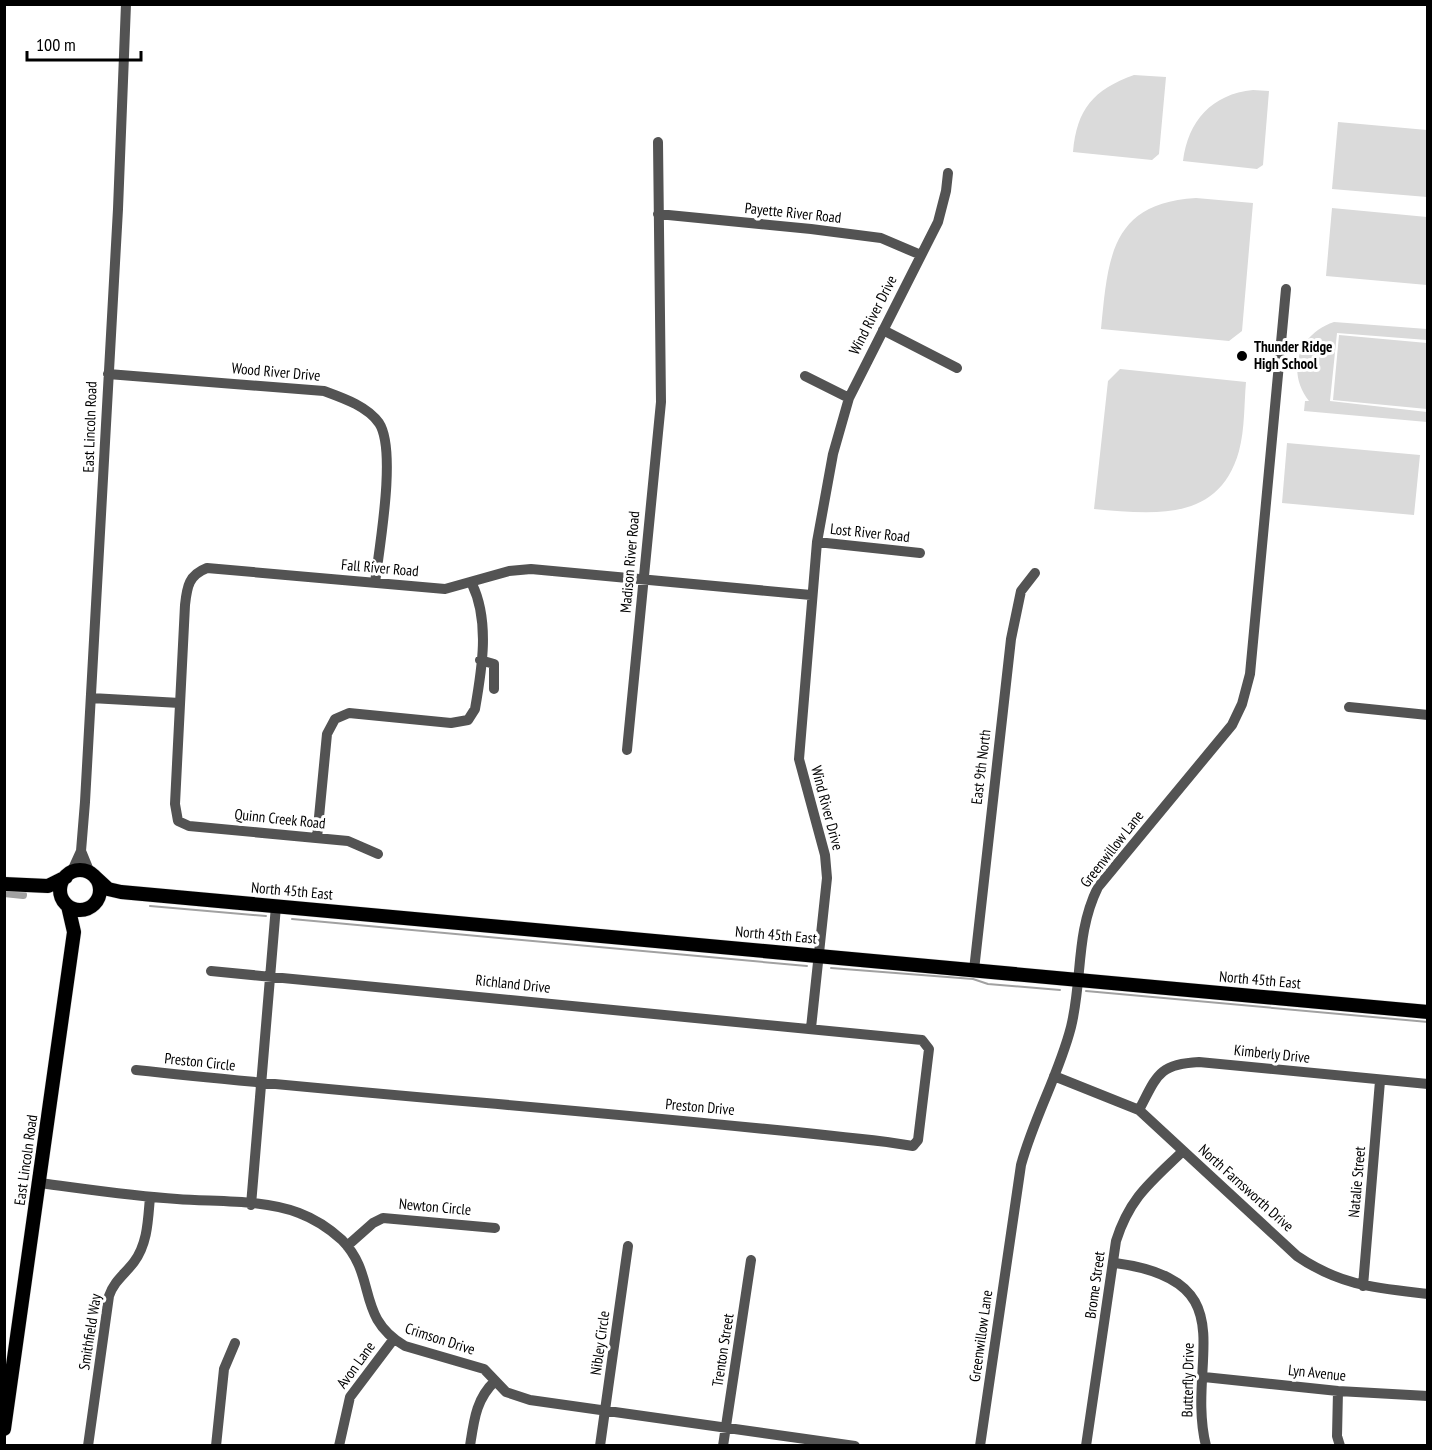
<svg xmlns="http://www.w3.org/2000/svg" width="1432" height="1450" font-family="'PT Sans Narrow',sans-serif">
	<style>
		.green { fill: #dadada }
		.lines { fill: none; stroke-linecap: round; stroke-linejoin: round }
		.stream { stroke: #a1a1a1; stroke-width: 2 }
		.canal { stroke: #a1a1a1; stroke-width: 8 }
		.major-casing { stroke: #dbdbdb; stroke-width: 15 }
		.minor { stroke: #535353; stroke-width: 10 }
		.major { stroke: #000; stroke-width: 14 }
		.poi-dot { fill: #000; stroke: #fff; stroke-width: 2 }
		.labels { text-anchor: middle; stroke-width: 6; stroke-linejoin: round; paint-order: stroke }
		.street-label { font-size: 15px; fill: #000; stroke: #fff }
		.poi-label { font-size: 15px; font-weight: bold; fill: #000; stroke: #fff; text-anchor: start }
	</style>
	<rect width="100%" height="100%" fill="#fff"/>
	<path class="green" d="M1134 75 1166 77 1159 154 1152 160 1073 152C1077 109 1093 90 1134 75Z
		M1253 90 1269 91 1263 165 1257 169 1183 161C1188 121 1212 94 1253 90Z
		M1338 122 1427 130V197L1332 189Z
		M1196 198 1253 203 1242 331 1229 341 1101 329C1108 259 1110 203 1196 198Z
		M1332 208 1427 217V285L1326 276Z
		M1334 322 1427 329V340L1337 333 1330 401 1427 412V422L1304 411 1305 401H1309C1286 372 1298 334 1334 322Z
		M1339 335 1427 343V409L1333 400Z
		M1120 369 1246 382C1244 404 1245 429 1239 451 1219 523 1153 514 1094 509L1108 381Z
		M1287 443 1420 455 1414 515 1282 503Z"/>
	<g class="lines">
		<path class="stream" d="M150 906 266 916
			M292 919 807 966
			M831 968 973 979 988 984 1060 990
			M1086 991 1428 1022"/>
		<path class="canal" d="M4 893 23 895"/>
		<defs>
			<path id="major" d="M60 890a20 20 0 1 1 40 0a20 20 0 1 1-40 0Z
				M95 877 108 889 121 892 1428 1012
				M4 884 48 886 66 877
				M4 1429 74 932 68 906"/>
		</defs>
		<use href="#major" class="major-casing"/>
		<path class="minor" d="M658 214 811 229 881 238 921 255
			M883 330 957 368
			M108 374 324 391C343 398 367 406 379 423 397 450 379 549 375 583
			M805 376 849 398
			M817 542 920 553
			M480 660 494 664V689
			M91 698 180 703
			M1349 707 1428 715
			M627 750 661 402 658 142
			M317 838 327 734 335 719 349 713 451 723 468 720 475 709C482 669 490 621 472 584
			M81 851 90 873
			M378 854 348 841 189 826 178 821 175 804 185 605C187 586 189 575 207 568L445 589 509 571 531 569 811 595
			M71 873 81 851 85 802 118 209 126 4
			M974 970 1011 639 1021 591 1035 573
			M811 1028 827 878 825 855 799 759 817 542 833 454 849 398 938 222 946 191 948 173
			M136 1070C386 1097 637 1113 887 1142L913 1146 918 1140 929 1049 922 1040 211 971
			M1054 1076 1139 1110 1297 1256C1341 1286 1376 1288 1428 1294
			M1139 1110C1157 1076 1158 1064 1199 1062L1428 1084
			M40 1183C86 1189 131 1196 177 1199 216 1202 262 1199 299 1213 315 1219 330 1229 342 1240 378 1277 355 1317 405 1346L484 1369 506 1392 530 1400 855 1446
			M251 1205 276 906
			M347 1246 373 1223 383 1218 495 1228
			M1115 1263C1249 1281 1185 1360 1206 1446
			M1363 1286 1380 1081
			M1204 1377 1338 1391 1428 1396
			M1338 1391 1337 1436 1340 1446
			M88 1446 109 1296C114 1281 125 1274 134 1262 148 1243 148 1219 150 1197
			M216 1446 224 1369 235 1343
			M339 1446 350 1397 393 1340
			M470 1446C474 1420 476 1399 495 1381
			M600 1446 628 1246
			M723 1446 751 1260
			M980 1446 1021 1165C1034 1117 1059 1074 1071 1027 1083 978 1075 934 1098 887L1232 725 1242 704 1250 674 1286 289
			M1086 1446 1116 1241C1130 1197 1151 1182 1183 1151"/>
		<use href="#major" class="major"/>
	</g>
	<circle class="poi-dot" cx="1242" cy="356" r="6"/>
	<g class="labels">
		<g class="street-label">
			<text transform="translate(793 213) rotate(6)" y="5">Payette River Road</text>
			<text transform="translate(873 315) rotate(-63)" y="5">Wind River Drive</text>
			<text transform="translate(276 372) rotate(5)" y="5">Wood River Drive</text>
			<text transform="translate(90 427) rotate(-88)" y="5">East Lincoln Road</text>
			<text transform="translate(870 533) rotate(6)" y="5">Lost River Road</text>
			<text transform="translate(630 562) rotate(-85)" y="5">Madison River Road</text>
			<text transform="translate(380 568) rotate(5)" y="5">Fall River Road</text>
			<text transform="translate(981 767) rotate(-83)" y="5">East 9th North</text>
			<text transform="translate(827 808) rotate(75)" y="5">Wind River Drive</text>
			<text transform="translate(280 819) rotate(6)" y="5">Quinn Creek Road</text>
			<text transform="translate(1112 849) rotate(-52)" y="5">Greenwillow Lane</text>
			<text transform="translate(292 891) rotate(5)" y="5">North 45th East</text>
			<text transform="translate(776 935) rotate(5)" y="5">North 45th East</text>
			<text transform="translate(1260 980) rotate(5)" y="5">North 45th East</text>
			<text transform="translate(513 984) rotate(6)" y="5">Richland Drive</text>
			<text transform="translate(1272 1054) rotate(6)" y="5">Kimberly Drive</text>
			<text transform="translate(200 1062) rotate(6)" y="5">Preston Circle</text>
			<text transform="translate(700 1107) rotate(5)" y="5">Preston Drive</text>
			<text transform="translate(26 1160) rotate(-82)" y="5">East Lincoln Road</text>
			<text transform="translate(1357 1182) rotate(-85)" y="5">Natalie Street</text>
			<text transform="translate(1246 1188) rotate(42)" y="5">North Farnsworth Drive</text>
			<text transform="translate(435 1207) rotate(5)" y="5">Newton Circle</text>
			<text transform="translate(1095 1285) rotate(-82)" y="5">Brome Street</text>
			<text transform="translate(90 1332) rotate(-81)" y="5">Smithfield Way</text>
			<text transform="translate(981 1336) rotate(-82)" y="5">Greenwillow Lane</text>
			<text transform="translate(440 1339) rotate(18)" y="5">Crimson Drive</text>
			<text transform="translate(600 1343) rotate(-82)" y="5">Nibley Circle</text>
			<text transform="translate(723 1350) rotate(-81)" y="5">Trenton Street</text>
			<text transform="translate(356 1365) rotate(-54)" y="5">Avon Lane</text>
			<text transform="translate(1317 1373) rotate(6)" y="5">Lyn Avenue</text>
			<text transform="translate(1188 1380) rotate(-89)" y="5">Butterfly Drive</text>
		</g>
		<g class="poi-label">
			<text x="1254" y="352">Thunder Ridge<tspan x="1254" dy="17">High School</tspan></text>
		</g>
	</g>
	<rect width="1432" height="1450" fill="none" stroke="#000000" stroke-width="12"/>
	<path d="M27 51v9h114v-9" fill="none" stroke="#000000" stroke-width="3"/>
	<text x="36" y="51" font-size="18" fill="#000000" stroke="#ffffff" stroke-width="4.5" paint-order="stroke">100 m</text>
</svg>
